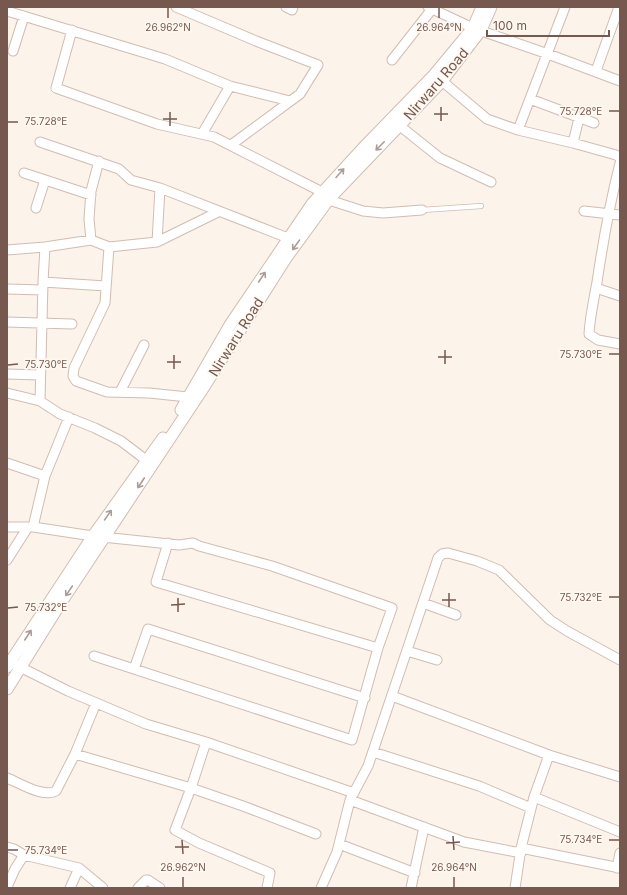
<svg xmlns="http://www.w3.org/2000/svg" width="627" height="895" font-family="Inter,sans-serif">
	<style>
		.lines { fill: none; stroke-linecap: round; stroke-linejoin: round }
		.service-casing { stroke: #d0bdb3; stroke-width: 6 }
		.minor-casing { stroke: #d0bdb3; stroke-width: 11 }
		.tertiary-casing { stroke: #d0bdb3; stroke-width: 13 }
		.service { stroke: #fff; stroke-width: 4.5 }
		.minor { stroke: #fff; stroke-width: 9 }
		.tertiary { stroke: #fff; stroke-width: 11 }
		.oneway { stroke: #ad9b95 }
		.ticks { fill: none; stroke: #76584e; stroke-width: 1.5 }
		.labels { text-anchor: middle; stroke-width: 3.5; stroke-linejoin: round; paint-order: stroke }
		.street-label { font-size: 14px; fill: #76584e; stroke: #fef8f1 }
		.ticks-label { font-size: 10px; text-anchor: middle; fill: #76584e; stroke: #fef8f1; stroke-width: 3.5; stroke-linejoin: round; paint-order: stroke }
	</style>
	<rect width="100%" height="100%" fill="#fcf3eb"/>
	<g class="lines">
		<defs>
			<path id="service" d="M422 210 481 206"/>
			<path id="minor" d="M176 7 256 41 318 65 300 94 231 145
				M286 7 292 10 293 7
				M428 7 473 28 548 54 620 81
				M7 11 165 59 230 86 202 134
				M72 30 56 88 157 124 214 137 322 192
				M13 51 24 16
				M392 60 432 9
				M596 71 619 7
				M442 81 487 119 518 130 573 143 616 155 619 157 620 159
				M230 86 290 101
				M530 99 594 123
				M400 126 440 158 491 182
				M518 130 565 7
				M40 142 119 169 131 180 160 188 288 238
				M573 143 579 118
				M620 163C610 202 603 242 597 282 594 299 590 316 589 334L598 340 620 344
				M24 173 91 195
				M329 200 363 211 383 213 422 210
				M36 208 45 180
				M584 211 620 215
				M91 240 89 219 91 191 99 161
				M157 242 218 212
				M45 247 91 240 109 247 157 242 160 188
				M109 247 105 303 74 368 73 376 76 381 107 392 149 393 188 397
				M7 250 45 247 43 282 40 401 60 414 95 428 121 441 146 460
				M43 282 106 286
				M596 288 620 296
				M7 289 43 290
				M7 322 72 324
				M7 374 40 375
				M120 392 144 345
				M7 393 40 401
				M7 463 45 476
				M7 527H33L93 536 179 545 193 543 199 546 272 566 392 608 378 648 352 740 94 656
				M33 527 45 476 69 417
				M168 543 156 582 378 648
				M7 560 28 527
				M423 603 456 615
				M407 651 437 660
				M14 664 68 691 146 724 206 742
				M134 669 148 629 365 698
				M392 696 549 755 620 777
				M373 752 479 786 531 808
				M75 754 191 788 175 830 199 843 270 873 267 888
				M7 778C20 783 43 798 56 791L75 754 96 703
				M534 797 549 755
				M350 800 464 842 521 853
				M316 834 243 806 191 788 206 742 354 793
				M339 844 415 873
				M7 847 14 849 24 855 15 869 7 887
				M521 848 620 868
				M24 855 79 868 103 888
				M617 868 620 853
				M70 888 79 868
				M138 888 146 880H148L160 888
				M321 888 337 852 350 800 368 766 438 558 442 554 448 553 477 561 499 570 550 620 567 631 620 660
				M411 888 424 827
				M515 888 521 848 534 797 620 832"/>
			<path id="tertiary" d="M181 410 230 325 312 204 366 145 434 75 473 28 482 7
				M7 667 93 536 163 438
				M7 689 58 607 202 390 286 258 329 199 442 81 481 30 491 7"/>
		</defs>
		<use href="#service" class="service-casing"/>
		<use href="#minor" class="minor-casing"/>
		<use href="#tertiary" class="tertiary-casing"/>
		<use href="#service" class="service"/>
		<use href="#minor" class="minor"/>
		<use href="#tertiary" class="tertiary"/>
	</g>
	<defs><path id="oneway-shaft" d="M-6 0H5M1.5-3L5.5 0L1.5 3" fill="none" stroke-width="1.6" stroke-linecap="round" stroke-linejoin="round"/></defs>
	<g class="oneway">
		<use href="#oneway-shaft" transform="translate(380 146) rotate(135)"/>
		<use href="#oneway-shaft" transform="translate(340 173) rotate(-48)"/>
		<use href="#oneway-shaft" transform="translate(296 245) rotate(126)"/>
		<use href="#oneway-shaft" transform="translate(262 277) rotate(-56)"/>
		<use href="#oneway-shaft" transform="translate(141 483) rotate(123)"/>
		<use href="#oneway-shaft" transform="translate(108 515) rotate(-55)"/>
		<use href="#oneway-shaft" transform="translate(69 591) rotate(124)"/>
		<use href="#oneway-shaft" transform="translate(28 635) rotate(-57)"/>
	</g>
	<path class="ticks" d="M168 8V18M439 8V18M441 107V121M609 111H619M170 112V126M434 114H448M163 119H177M8 122H18M445 350V364M609 354H619M174 355V369M438 357H452M167 362H181M8 365 18 364M449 593V607M609 597H619M178 598V612M442 600H456M171 605 185 604M8 608 18 607M453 836 454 850M182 840 183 854M609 840H619M446 843 460 842M175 847H189M8 850H18M183 877V887M454 877V887"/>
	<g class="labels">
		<g class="street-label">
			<text transform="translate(436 84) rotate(-49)" y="5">Nirwaru Road</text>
			<text transform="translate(236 337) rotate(-58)" y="5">Nirwaru Road</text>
		</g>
	</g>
	<g class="ticks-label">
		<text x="168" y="31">26.962°N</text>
		<text x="439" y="31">26.964°N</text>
		<text x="581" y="115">75.728°E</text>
		<text x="46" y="125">75.728°E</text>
		<text x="581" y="358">75.730°E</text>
		<text x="46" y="368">75.730°E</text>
		<text x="581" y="601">75.732°E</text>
		<text x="46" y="611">75.732°E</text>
		<text x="581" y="843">75.734°E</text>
		<text x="46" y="854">75.734°E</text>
		<text x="183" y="871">26.962°N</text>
		<text x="454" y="871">26.964°N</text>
	</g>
	<rect width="627" height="895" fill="none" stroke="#76584e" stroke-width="16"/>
	<path d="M487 30v6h122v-6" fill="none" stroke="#76584e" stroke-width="2"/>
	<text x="493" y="30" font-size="12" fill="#76584e" stroke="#fef8f1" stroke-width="3" paint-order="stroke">100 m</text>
</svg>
